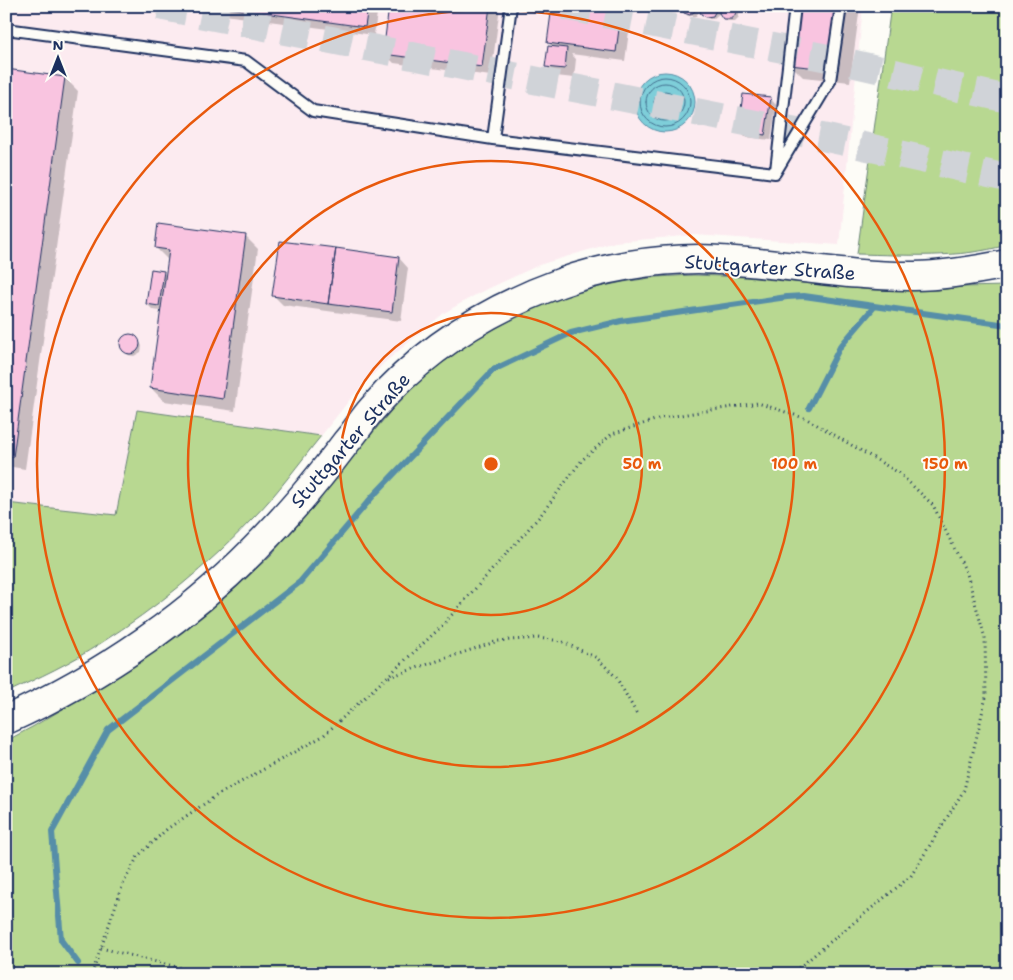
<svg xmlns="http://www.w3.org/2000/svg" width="1013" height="980" font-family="'Shantell Sans',sans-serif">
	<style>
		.built { fill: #fcebf0 }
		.green { fill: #b8d891; stroke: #6a8478 }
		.water { fill: #7eced9; stroke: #568ea8 }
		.shadow { fill: #0003 }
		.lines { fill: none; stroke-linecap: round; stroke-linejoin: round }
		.shore { stroke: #436f8f; stroke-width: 1 }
		.stream { stroke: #568ea8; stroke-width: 6 }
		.building { fill: #f9c4e0; stroke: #1b2f5e }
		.motorway-tunnel { stroke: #d0d3d8; stroke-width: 28; stroke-dasharray: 28 14; stroke-linecap: butt }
		.service-casing { stroke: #1b2f5e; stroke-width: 14 }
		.secondary-casing { stroke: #1b2f5e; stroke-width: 31 }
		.path { stroke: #1b2f5e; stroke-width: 3; stroke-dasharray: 1 4; stroke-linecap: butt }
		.service { stroke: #fdfcf7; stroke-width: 10 }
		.secondary { stroke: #fdfcf7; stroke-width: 28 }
		.ring { fill: none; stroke: #e8590c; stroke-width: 2.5 }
		.labels { text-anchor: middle; stroke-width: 4; stroke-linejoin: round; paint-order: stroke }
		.street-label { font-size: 19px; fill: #1b2f5e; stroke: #fdfcf7 }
		.centre { fill: #e8590c; stroke: #fdfcf7; stroke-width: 2.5 }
		.ring-label { font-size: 15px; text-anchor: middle; font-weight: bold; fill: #e8590c; stroke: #fdfcf7; stroke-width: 4; stroke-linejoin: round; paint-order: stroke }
	</style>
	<rect width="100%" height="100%" fill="#fdfcf7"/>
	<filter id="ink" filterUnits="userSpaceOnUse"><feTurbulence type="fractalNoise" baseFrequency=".02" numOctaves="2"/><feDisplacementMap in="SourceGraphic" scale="10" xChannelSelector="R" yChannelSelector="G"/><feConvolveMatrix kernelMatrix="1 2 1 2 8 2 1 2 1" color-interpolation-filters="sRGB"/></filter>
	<g filter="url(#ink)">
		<path class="built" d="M6 6H863L839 245 695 235 615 242 539 265 477 294 444 313 384 363 351 398 321 436 137 410 116 515 6 503Z"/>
		<path class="green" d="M891 6H1007V245C958 259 907 255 857 254Z
			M694 275 745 277 873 290H939L960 287 1007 286V974H6V741L34 726 122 674 169 641 230 593 271 555 390 412 422 378 471 342 520 315 571 293 623 282 657 277Z
			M137 410 321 436C299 463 278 493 253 518 208 566 156 608 101 643 71 663 38 678 6 693V503L116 515Z"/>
		<path class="water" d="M635 102a30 30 0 1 1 60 0a30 30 0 1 1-60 0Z"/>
		<path class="shadow" d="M157 6H378L374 35Z
			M390 6H500L491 76 394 63 384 53Z
			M554 6H587V10L620 15 630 24 625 61 571 54 576 59 574 78 556 76 546 66 554 48 549 43Z
			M659 6 654 11 648 10 645 6Z
			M661 6H717L719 9 722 6H735L739 11V17L735 21H727L720 13 713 19 707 18 700 10 696 16H688L680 7 676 13H667Z
			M798 6H860L850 82 803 77 790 64Z
			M6 70 65 78 78 91 25 469 6 466Z
			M770 98 776 105 771 140 745 137 739 131Z
			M245 236 258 249 235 411 164 401 151 388 161 311 153 310 147 304 164 273 166 275 168 260 156 248Z
			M281 242 399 258 408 268 401 321 283 305 274 296Z
			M129 335 136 337 142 346 141 352 134 356 128 355 121 347 123 338Z"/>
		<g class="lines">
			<path class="shore" d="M640 102a25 25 0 1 1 50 0a25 25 0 1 1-50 0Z
				M646 102a19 19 0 1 1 38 0a19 19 0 1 1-38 0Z
				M654 102a11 11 0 1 1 22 0a11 11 0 1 1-22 0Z"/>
			<path class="stream" d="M809 408 840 347 874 307
				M78 963 61 940 52 832 108 730 300 582 373 496 493 370 571 333 621 321 787 297 804 296 1007 325"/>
		</g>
		<path class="building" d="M214 6H368L365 27Z
			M389 6H490L482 67 383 54Z
			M552 6H564L621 13 616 52 547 43Z
			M660 6H677L670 11 663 10Z
			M679 6H697L695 11 690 15 684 13Z
			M699 6H717V8L713 16 706 17 701 14Z
			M720 6H736V13L732 19H723L719 13Z
			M796 6H846L838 70 789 65Z
			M548 46 567 48 565 69 545 67Z
			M6 69 65 77 13 457 6 456Z
			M743 94 771 97 765 135 738 131Z
			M158 223 246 235 223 399 150 388 169 250 155 248Z
			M280 241 336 248 328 304 272 296Z
			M336 248 399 257 392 312 328 304Z
			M151 269 164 271 159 306 146 304Z
			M120 344a10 10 0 1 1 20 0a10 10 0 1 1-20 0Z"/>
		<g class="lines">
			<path class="motorway-tunnel" d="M159 6 827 138 1007 178
				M564 6 838 60 1007 99"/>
			<defs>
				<path id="service" d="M6 29 246 61 313 111 493 139 775 173
					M493 139 511 6
					M776 170 795 6
					M775 173 830 81 841 6"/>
				<path id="secondary" d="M6 720C103 676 195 613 268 535 296 506 322 474 347 441 356 431 363 419 372 409 422 351 488 309 560 283 601 268 654 259 698 259 770 260 842 277 914 276 944 276 977 270 1007 264"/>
			</defs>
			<use href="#service" class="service-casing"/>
			<use href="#secondary" class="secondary-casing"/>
			<path class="path" d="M389 677 498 641 538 638 561 641 597 658 616 677 638 716
				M101 948 205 974
				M92 974 123 884 138 856 167 829 216 796 323 736 440 628 540 516 582 460 612 434 661 418 758 403 807 419 899 473 933 505 967 574 985 638 986 697 964 790 911 876 791 974"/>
			<use href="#service" class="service"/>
			<use href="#secondary" class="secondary"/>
		</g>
	</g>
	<g class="ring">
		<circle cx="491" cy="464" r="151"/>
		<circle cx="491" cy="464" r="303"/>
		<circle cx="491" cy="464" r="454"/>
	</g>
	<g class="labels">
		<g class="street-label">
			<text transform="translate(770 267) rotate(4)" y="7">Stuttgarter Straße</text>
			<text transform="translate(350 440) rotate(-49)" y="7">Stuttgarter Straße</text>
		</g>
	</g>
	<circle cx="491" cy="464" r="8" class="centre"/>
	<g class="ring-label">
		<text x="642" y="469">50 m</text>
		<text x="794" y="469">100 m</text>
		<text x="945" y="469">150 m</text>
	</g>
	<rect width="1013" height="980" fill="none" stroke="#fdfcf7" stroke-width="25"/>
	<rect x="12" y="12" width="988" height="955" fill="none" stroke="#1b2f5e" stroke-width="2" filter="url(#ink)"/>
	<g transform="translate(58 58)" stroke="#fdfcf7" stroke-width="4" paint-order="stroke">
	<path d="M0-4L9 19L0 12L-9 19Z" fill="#1b2f5e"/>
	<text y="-8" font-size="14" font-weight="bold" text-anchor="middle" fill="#1b2f5e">N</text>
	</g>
</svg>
